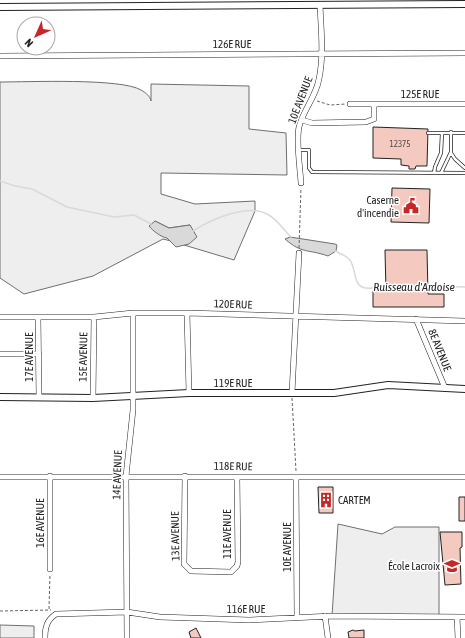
<svg xmlns="http://www.w3.org/2000/svg" width="465" height="638" font-family="'Asap Condensed',sans-serif">
	<style>
		.green { fill: #eee; stroke: #6f6f6f }
		.water { fill: #d9d9d9; stroke: #6f6f6f }
		.lines { fill: none; stroke-linecap: round; stroke-linejoin: round }
		.stream { stroke: #d9d9d9; stroke-width: 1.5 }
		.building { fill: #f3c9c0; stroke: #222 }
		.service-casing { stroke: #222; stroke-width: 4 }
		.minor-casing { stroke: #222; stroke-width: 6 }
		.tertiary-casing { stroke: #222; stroke-width: 8 }
		.path { stroke: #646464; stroke-width: 1; stroke-dasharray: 3 2; stroke-linecap: butt }
		.service { stroke: #fff; stroke-width: 2.5 }
		.minor { stroke: #fff; stroke-width: 5 }
		.tertiary { stroke: #fff; stroke-width: 6 }
		.labels { text-anchor: middle; stroke-width: 3; stroke-linejoin: round; paint-order: stroke }
		.number-label { font-size: 9px; fill: #564c4a }
		.street-label { font-size: 11px; fill: #222; stroke: #fff }
		.poi-label { font-size: 11px; fill: #222; stroke: #fff; text-anchor: end }
		.water-label { font-size: 12px; font-style: italic; fill: #222; stroke: #fff }
	</style>
	<rect width="100%" height="100%" fill="#fff"/>
	<path class="green" d="M0 82C28 82 121 78 141 90 146 93 150 96 151 101V84L249 86V129L286 133 287 175 161 173V194L195 204 255 201V211L234 260 184 245 190 225 169 228 155 221 171 241 163 239 93 276 24 294 0 278Z
		M338 524 382 534 395 527H439V616H332Z
		M0 625 34 626V638H0Z"/>
	<path class="water" d="M155 221 169 228 190 225 197 237 189 244 176 247 167 238C161 237 153 231 149 226Z
		M290 237 335 244 337 245 336 251 328 256C308 249 302 254 285 239Z"/>
	<g class="lines">
		<path class="stream" d="M0 181 15 186 32 189 67 207 114 217 134 215 151 224
			M193 231C210 220 247 203 267 214 277 219 283 229 291 237
			M335 251C339 253 345 255 349 259 356 266 353 283 362 287 370 291 379 286 387 286
			M427 286 465 287"/>
	</g>
	<path class="building" d="M373 127 428 129 427 166H416L415 169H409V166L401 165V159L373 158Z
		M392 188 430 189 429 223 391 222Z
		M385 250H427L428 294H444V307H373V291H386Z
		M318 487H333V513H319Z
		M459 497H465V521H459Z
		M440 532H462V547L460 548 461 584 445 585Z
		M196 628 201 638H191L189 632Z
		M353 630 355 631 364 630V638H349L348 632Z"/>
	<g class="lines">
		<defs>
			<path id="service" d="M428 133H465
				M300 150H309V168L312 172 465 173
				M451 153 455 159 465 168
				M434 173 435 167 441 153 442 133
				M441 173 451 152V132"/>
			<path id="minor" d="M0 56 465 53
				M350 104H465
				M302 120 312 123 366 122 374 119V104
				M301 183C300 168 296 141 299 127 303 110 316 97 319 79 324 55 321 29 320 5
				M187 313 189 393
				M0 317H94L133 313H187L465 321
				M38 317 39 397
				M416 319 445 388
				M0 354H39
				M292 393 299 253
				M93 398 94 317
				M50 476V569
				M185 476 184 564 191 571 231 572 237 566 238 562 237 477
				M0 477H465
				M296 477 297 617
				M325 616 328 638
				M457 617 458 638
				M45 638C45 627 47 620 56 614L127 612 160 617 249 620 332 616 465 617
				M127 638 126 476 133 410V313"/>
			<path id="tertiary" d="M0 7 465 4
				M0 397 93 398 189 393H334L388 385 465 389"/>
		</defs>
		<use href="#service" class="service-casing"/>
		<use href="#minor" class="minor-casing"/>
		<use href="#tertiary" class="tertiary-casing"/>
		<path class="path" d="M317 101 330 105 346 104
			M299 248 301 188
			M292 398 296 471
			M49 609 50 574
			M0 611 51 610"/>
		<use href="#service" class="service"/>
		<use href="#minor" class="minor"/>
		<use href="#tertiary" class="tertiary"/>
	</g>
	<defs>
		<symbol id="civic-bare" viewBox="-9 -9 18 18"><path d="M-.6-6.5H3V-4.5H.6V-3L4-1V1h2V6H-6V1h2V-1L-.6-3ZM-1.2 2.5V6h2.4V2.5Z" fill="#c62828" stroke="#fff" stroke-width="2.5" paint-order="stroke"/></symbol>
		<symbol id="building-bare" viewBox="-9 -9 18 18"><path d="M-4-6H4V6H1V3H-1V6H-4ZM-2.5-4.3h1.7v1.8h-1.7ZM.8-4.3h1.7v1.8H.8ZM-2.5-1h1.7V.8h-1.7ZM.8-1h1.7V.8H.8Z" fill="#c62828" stroke="#fff" stroke-width="2.5" paint-order="stroke"/></symbol>
		<symbol id="school-bare" viewBox="-9 -9 18 18"><path d="M0-5L7-2L0 1L-7-2ZM-4 1L0 2.5L4 1V4Q0 6-4 4Z" fill="#c62828" stroke="#fff" stroke-width="2.5" paint-order="stroke"/></symbol>
	</defs>
	<g fill-rule="evenodd">
		<use href="#civic-bare" x="400" y="195" width="22" height="22"/>
		<use href="#building-bare" x="315" y="489" width="22" height="22"/>
		<use href="#school-bare" x="441" y="555" width="22" height="22"/>
	</g>
	<g class="labels">
		<g class="number-label">
			<text x="400" y="147">12375</text>
		</g>
		<g class="street-label">
			<text x="232" y="48">126E RUE</text>
			<text x="420" y="98">125E RUE</text>
			<text transform="translate(300 100) rotate(-69)" y="4">10E AVENUE</text>
			<text transform="translate(233 304) rotate(2)" y="4">120E RUE</text>
			<text transform="translate(440 350) rotate(68)" y="4">8E AVENUE</text>
			<text transform="translate(29 357) rotate(-90)" y="4">17E AVENUE</text>
			<text transform="translate(83 357) rotate(-89)" y="4">15E AVENUE</text>
			<text x="233" y="387">119E RUE</text>
			<text transform="translate(233 466) rotate(1)" y="4">118E RUE</text>
			<text transform="translate(117 475) rotate(-88)" y="4">14E AVENUE</text>
			<text transform="translate(40 523) rotate(-90)" y="4">16E AVENUE</text>
			<text transform="translate(227 534) rotate(-90)" y="4">11E AVENUE</text>
			<text transform="translate(175 536) rotate(-91)" y="4">13E AVENUE</text>
			<text transform="translate(287 547) rotate(-90)" y="4">10E AVENUE</text>
			<text x="246" y="613">116E RUE</text>
		</g>
		<g class="poi-label">
			<text x="399" y="204">Caserne<tspan x="399" dy="13">d'incendie</tspan></text>
			<text x="338" y="504" text-anchor="start">CARTEM</text>
			<text x="440" y="570">École Lacroix</text>
		</g>
		<g class="water-label">
			<text x="414" y="291">Ruisseau d'Ardoise</text>
		</g>
	</g>
	<g transform="translate(36 36) rotate(225)"><circle r="19" fill="#ffffff" stroke="#a7a7a7"/>
	<path d="M0-3L7 15L0 10L-7 15Z" fill="#c62828"/>
	<text y="-6" font-size="11" font-weight="bold" text-anchor="middle" fill="#222222">N</text>
	</g>
</svg>
